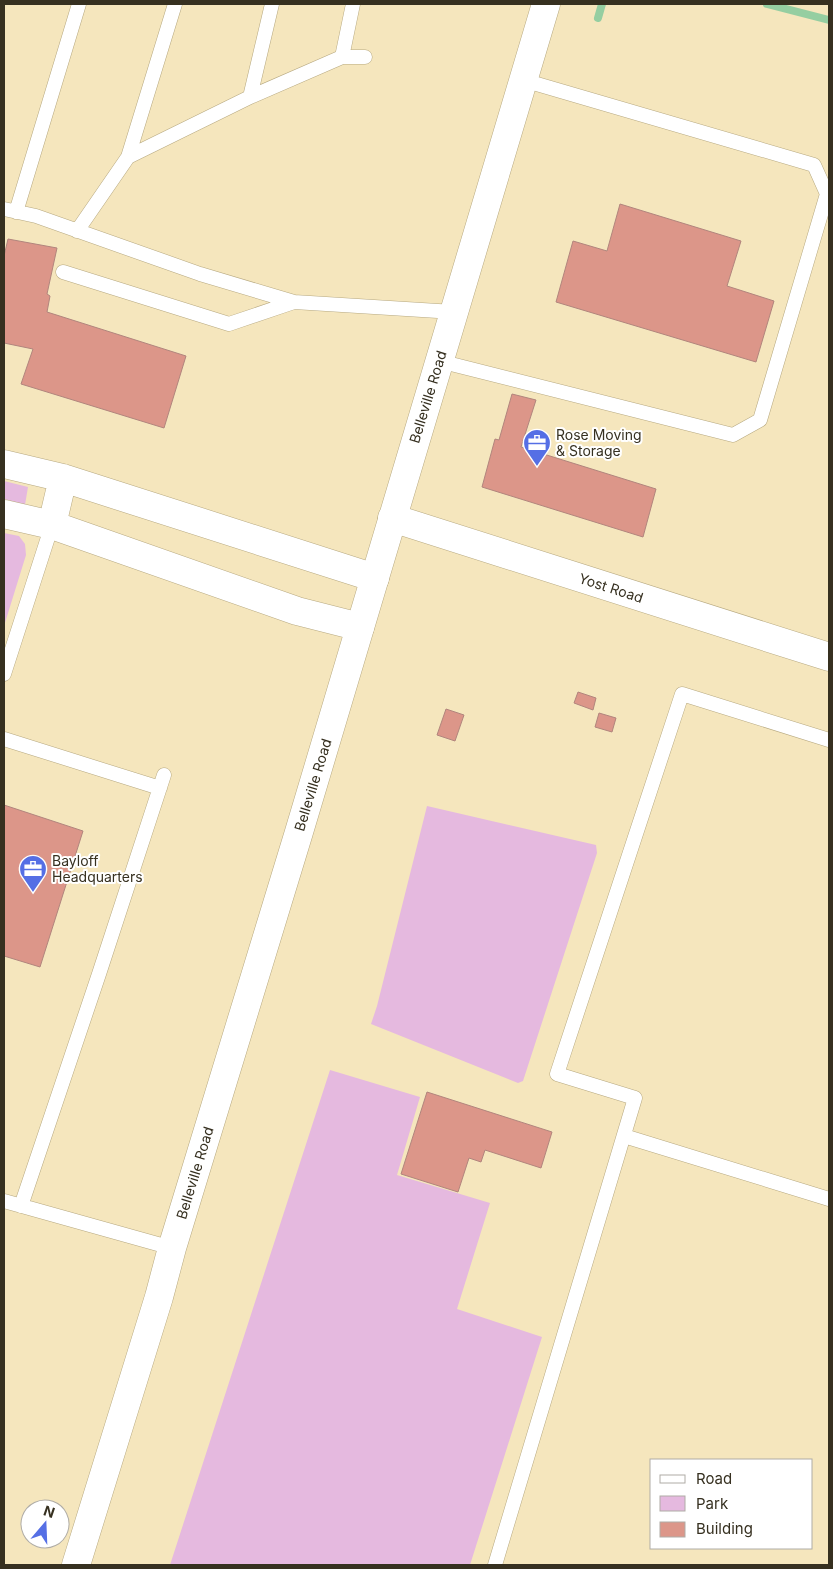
<svg xmlns="http://www.w3.org/2000/svg" width="833" height="1569" font-family="Inter,sans-serif">
	<style>
		.green { fill: #e5b9df }
		.lines { fill: none; stroke-linecap: round; stroke-linejoin: round }
		.stream { stroke: #95cea1; stroke-width: 8 }
		.building { fill: #dc9689; stroke: #b1857d }
		.service-casing { stroke: #b7a981; stroke-width: 15 }
		.minor-casing { stroke: #b7a981; stroke-width: 29 }
		.secondary-casing { stroke: #b7a981; stroke-width: 29 }
		.service { stroke: #fff; stroke-width: 14 }
		.minor { stroke: #fff; stroke-width: 28 }
		.secondary { stroke: #fff; stroke-width: 28 }
		.labels { text-anchor: middle; stroke-width: 4; stroke-linejoin: round; paint-order: stroke }
		.street-label { font-size: 14px; fill: #363020; stroke: #fff }
		.poi-label { font-size: 14px; fill: #363020; stroke: #fff; text-anchor: start }
	</style>
	<rect width="100%" height="100%" fill="#f5e6bd"/>
	<path class="green" d="M4 481 28 487 25 505 4 499Z
		M4 533 19 536 25 544 26 555 4 626Z
		M427 806 596 845 597 853 523 1081 518 1083 371 1024 377 1006Z
		M330 1070 420 1097 397 1175 490 1203 457 1309 542 1337 470 1565H170Z"/>
	<g class="lines">
		<path class="stream" d="M767 4 829 20
			M598 18 602 4"/>
	</g>
	<path class="building" d="M620 204 741 241 727 286 774 301 756 362 556 302 573 241 607 251Z
		M8 239 57 248 47 294 50 296 47 312 186 356 164 428 21 384 33 349 4 343V256Z
		M512 394 536 400 521 447 656 489 643 537 482 487 495 439 499 440Z
		M578 692 596 698 593 710 574 703Z
		M446 709 464 715 455 741 437 735Z
		M599 713 616 718 612 732 595 727Z
		M4 805 83 831 40 967 4 956Z
		M427 1092 552 1132 541 1168 485 1150 481 1162 469 1158 458 1192 401 1174Z"/>
	<g class="lines">
		<defs>
			<path id="service" d="M342 57 353 4
				M250 97 272 4
				M128 157 250 97 342 57H365
				M4 209 36 216 200 274 294 302
				M16 212 79 4
				M77 231 128 157 175 4
				M63 272 229 324 294 302 454 312
				M439 361 733 435 760 420 827 194 814 165 523 80
				M4 674 52 525
				M4 739 160 788
				M624 1136 829 1199
				M4 1201 172 1248
				M21 1206 99 974 164 775
				M495 1565 635 1098 557 1074 682 694 829 740"/>
			<path id="minor" d="M4 464 63 478 375 578
				M4 514 52 525 297 611 360 627
				M392 518 829 657
				M52 525 63 478"/>
			<path id="secondary" d="M76 1565 159 1297 172 1248 299 832 546 4"/>
		</defs>
		<use href="#service" class="service-casing"/>
		<use href="#minor" class="minor-casing"/>
		<use href="#secondary" class="secondary-casing"/>
		<use href="#service" class="service"/>
		<use href="#minor" class="minor"/>
		<use href="#secondary" class="secondary"/>
	</g>
	<defs>
		<symbol id="office-pin" viewBox="-11 -11 22 30"><path d="M0 17L-7.5 6A9.5 9.5 0 1 1 7.5 6Z" fill="#556fe5" stroke="#fff"/><path d="M-6-3h4V-5.5h4V-3h4V5H-6ZM-1-4.5V-3h2v-1.5ZM-6 0V1H6V0Z" fill="#fff"/></symbol>
	</defs>
	<g fill-rule="evenodd">
		<use href="#office-pin" x="521" y="427" width="32" height="43"/>
		<use href="#office-pin" x="17" y="853" width="32" height="43"/>
	</g>
	<g class="labels">
		<g class="street-label">
			<text transform="translate(428 397) rotate(-73)" y="5">Belleville Road</text>
			<text transform="translate(611 588) rotate(18)" y="5">Yost Road</text>
			<text transform="translate(313 785) rotate(-73)" y="5">Belleville Road</text>
			<text transform="translate(195 1173) rotate(-73)" y="5">Belleville Road</text>
		</g>
		<g class="poi-label">
			<text x="556" y="440">Rose Moving<tspan x="556" dy="16">&amp; Storage</tspan></text>
			<text x="52" y="866">Bayloff<tspan x="52" dy="16">Headquarters</tspan></text>
		</g>
	</g>
	<rect width="833" height="1569" fill="none" stroke="#363020" stroke-width="10"/>
	<rect x="650" y="1459" width="162" height="90" fill="#ffffff" stroke="#afaca6"/>
	<rect x="660" y="1475" width="25" height="8" fill="#ffffff" stroke="#afaca6"/>
	<text x="696" y="1484" font-size="15" fill="#363020">Road</text>
	<rect x="660" y="1496" width="25" height="15" fill="#e5b9df" stroke="#afaca6"/>
	<text x="696" y="1509" font-size="15" fill="#363020">Park</text>
	<rect x="660" y="1522" width="25" height="15" fill="#dc9689" stroke="#afaca6"/>
	<text x="696" y="1534" font-size="15" fill="#363020">Building</text>
	<g transform="translate(45 1524) rotate(19)"><circle r="24" fill="#ffffff" stroke="#afaca6"/>
	<path d="M0-4L9 19L0 12L-9 19Z" fill="#556fe5"/>
	<text y="-8" font-size="14" font-weight="bold" text-anchor="middle" fill="#363020">N</text>
	</g>
</svg>
